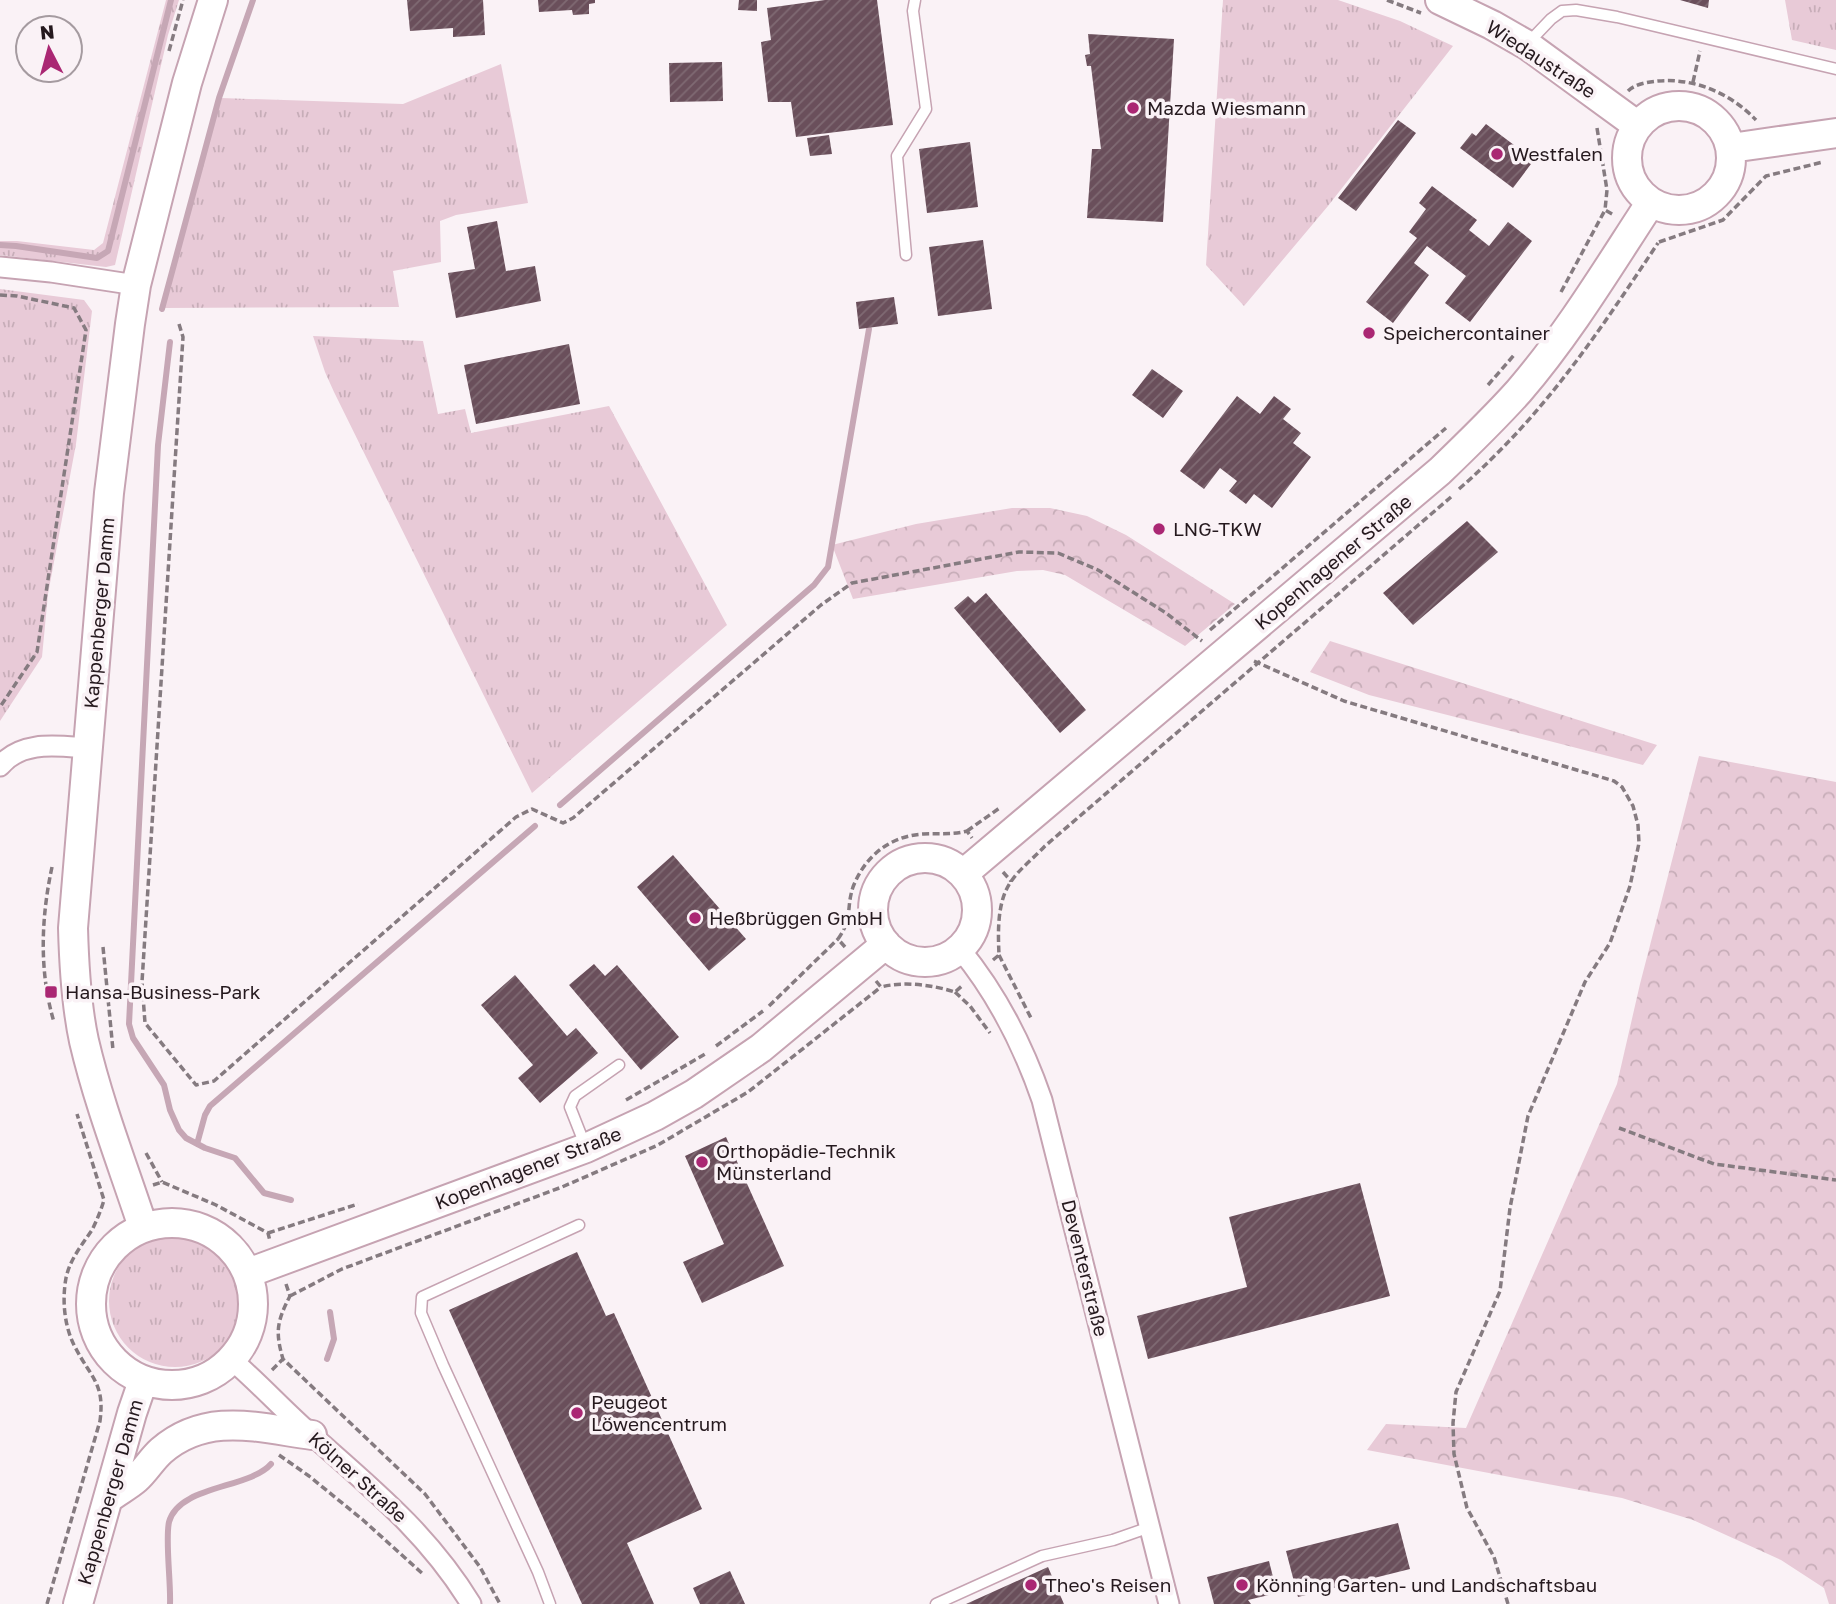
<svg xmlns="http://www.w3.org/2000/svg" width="1836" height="1604" font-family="'Golos Text',sans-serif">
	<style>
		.grass { fill: url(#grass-tufts) }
		.forest { fill: url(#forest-crowns) }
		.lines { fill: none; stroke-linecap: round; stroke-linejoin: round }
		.stream { stroke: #c6a7b5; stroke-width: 6 }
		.building { fill: url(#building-hatch) }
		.lane-casing { stroke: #c6a3b2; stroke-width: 13 }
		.street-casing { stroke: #c6a3b2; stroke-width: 23 }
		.secondary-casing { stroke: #c6a3b2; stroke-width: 32 }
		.path { stroke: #857b80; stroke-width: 3.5; stroke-dasharray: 7 3.5; stroke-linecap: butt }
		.lane { stroke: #fff; stroke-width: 10 }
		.street { stroke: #fff; stroke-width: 19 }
		.secondary { stroke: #fff; stroke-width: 28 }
		.poi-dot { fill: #aa2773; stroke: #faf2f6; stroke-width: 2.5 }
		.labels { text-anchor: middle; stroke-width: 7; stroke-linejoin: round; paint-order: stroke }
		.street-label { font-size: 19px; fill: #25191e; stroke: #faf2f6 }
		.poi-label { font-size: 19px; fill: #25191e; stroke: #faf2f6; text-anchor: start }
	</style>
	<defs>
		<pattern id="grass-tufts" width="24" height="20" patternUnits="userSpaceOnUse" patternTransform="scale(1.75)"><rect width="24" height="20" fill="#e8cad7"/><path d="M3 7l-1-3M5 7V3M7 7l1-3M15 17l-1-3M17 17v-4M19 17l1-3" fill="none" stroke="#c7adb8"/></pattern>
		<pattern id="forest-crowns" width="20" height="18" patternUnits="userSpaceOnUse" patternTransform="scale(1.75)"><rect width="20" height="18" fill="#e8cad7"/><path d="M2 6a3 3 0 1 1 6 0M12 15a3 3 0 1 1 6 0" fill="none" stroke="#c7adb8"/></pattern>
		<pattern id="building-hatch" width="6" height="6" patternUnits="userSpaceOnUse" patternTransform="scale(1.75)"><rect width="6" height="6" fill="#6a4f5b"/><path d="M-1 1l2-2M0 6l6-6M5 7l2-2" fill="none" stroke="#7f6a73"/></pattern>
	</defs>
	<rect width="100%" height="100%" fill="#faf2f6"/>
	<path class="grass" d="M166 0H179L168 35 115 265 106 267 0 255V241H17L94 250 103 243Z
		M1223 0H1338L1400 21 1453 46 1328 206 1244 306 1206 265Z
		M1785 0H1836V50L1792 40Z
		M501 64 528 203 456 215 440 221 441 262 393 271 399 307 163 308 221 98 403 104Z
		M0 289 84 300 92 311 76 444 48 594 42 657 0 721Z
		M313 336 423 341 438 414 465 409 471 433 609 406 727 625 532 793 334 392 325 372Z
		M109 1301a66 66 0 1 1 132 0a66 66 0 1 1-132 0Z"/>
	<path class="forest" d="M1012 508H1050L1087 516 1126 535 1235 604 1185 646 1065 575 1043 570 1017 571 853 599 832 545 916 524Z
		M1330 641 1657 745 1643 765 1369 695 1310 672Z
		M1699 756 1836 782V1604H1829L1824 1588 1781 1560 1693 1520 1622 1498 1367 1450 1386 1424 1466 1428 1617 1084 1640 984Z"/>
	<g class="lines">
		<path class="stream" d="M0 245 16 246 97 258 108 251 171 0
			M162 309 219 98 253 0
			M170 342 158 445 129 1024 133 1038 164 1085 170 1110 179 1130 186 1138 205 1148 235 1158 264 1193 291 1200
			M560 805 814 585 828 567 869 329
			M197 1144 205 1115 210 1106 535 826
			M327 1359 334 1339 330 1312
			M170 1604C171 1582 165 1540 169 1522 179 1485 249 1489 271 1464"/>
	</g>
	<path class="building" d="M407 0H483L485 35 453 37V28L410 31Z
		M538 0H595V3L589 4V14L573 15 572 10 539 12Z
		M739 0H757V11L738 10Z
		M825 0H877L893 125 796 137 791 102H768L761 42 771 40 767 8Z
		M1680 0H1709L1708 8Z
		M1088 34 1174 39 1163 222 1087 218 1092 149H1101L1091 66H1087L1085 55 1090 54Z
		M722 62 723 101 670 102 669 63Z
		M1398 120 1416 133 1356 211 1338 198Z
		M1486 124 1534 160 1513 188 1460 148 1472 133 1476 136Z
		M829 135 832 154 810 156 807 138Z
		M970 142 978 207 927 213 919 149Z
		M1432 186 1477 220 1469 230 1489 246 1508 222 1532 241 1470 322 1445 303 1466 276 1427 246 1414 263 1429 275 1393 323 1366 302 1417 238 1409 232 1426 209 1419 203Z
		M497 221 506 271 535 266 541 301 456 318 448 273 475 269 467 227Z
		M983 240 992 309 938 316 929 247Z
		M894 297 898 324 859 329 856 302Z
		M569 344 580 404 476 424 464 365Z
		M1152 369 1183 391 1163 418 1132 395Z
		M1237 396 1260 414 1274 396 1291 409 1283 419 1301 433 1293 443 1311 457 1272 508 1254 494 1246 504 1229 491 1237 481 1220 468 1204 489 1180 471Z
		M1467 521 1498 552 1413 625 1383 593Z
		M986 593 1086 710 1060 733 954 608 968 596 975 603Z
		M673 855 746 939 709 971 637 887Z
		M594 964 605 976 617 965 679 1037 641 1070 569 985Z
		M515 975 567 1036 576 1028 598 1053 540 1103 518 1078 533 1065 481 1005Z
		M726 1137 784 1266 702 1303 683 1262 724 1244 685 1156Z
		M1360 1183 1390 1296 1148 1359 1137 1316 1247 1287 1229 1217Z
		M577 1252 606 1316 614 1313 702 1509 627 1543 654 1604H582L449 1310Z
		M1398 1523 1410 1569 1298 1597 1286 1551Z
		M1269 1561 1277 1593 1248 1600 1251 1604H1214L1207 1577Z
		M1048 1567 1064 1604H966Z
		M730 1571 745 1604H700L693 1588Z"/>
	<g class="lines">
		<defs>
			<path id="lane" d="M1529 42 1551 19 1562 11 1576 10 1617 17 1836 69
				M906 255 897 156 926 109 913 11 915 0
				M585 1145 570 1107 575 1096 619 1065
				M550 1604 538 1572 443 1365 421 1313 422 1297 579 1225
				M936 1604 1042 1556 1113 1540 1150 1527"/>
			<path id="street" d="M0 267 51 272 136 285
				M0 766C22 740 57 746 87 748
				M960 949C998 995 1023 1045 1042 1100L1169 1604
				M232 1360C261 1385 286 1413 314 1437 374 1490 429 1535 471 1604"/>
			<path id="secondary" d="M1440 0 1492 25 1527 45 1638 126
				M1627 158a52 52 0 1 1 104 0a52 52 0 1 1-104 0Z
				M1731 148 1836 133
				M873 910a52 52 0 1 1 104 0a52 52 0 1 1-104 0Z
				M963 874 1440 471C1467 445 1494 419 1519 391 1569 333 1609 266 1651 202
				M91 1304a81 81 0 1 1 162 0a81 81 0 1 1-162 0Z
				M143 1227C123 1166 99 1105 84 1041 76 1004 74 965 73 928L109 493 130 324 136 285 187 83 213 0
				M248 1273 586 1148 655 1116 694 1094 761 1048 886 944
				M109 1498C118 1491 128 1486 136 1479 145 1471 152 1459 161 1451 207 1411 259 1428 312 1435
				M78 1604 132 1413 143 1381"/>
		</defs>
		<use href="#lane" class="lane-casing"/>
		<use href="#street" class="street-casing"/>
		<use href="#secondary" class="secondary-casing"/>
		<path class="path" d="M1387 0 1421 13
			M169 51 183 0
			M1693 82 1700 51
			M1628 91C1635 84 1648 82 1658 81 1695 78 1730 93 1756 120
			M1597 128 1607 190 1605 210 1614 215
			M1659 242 1723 220 1766 176 1823 162
			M1561 292 1605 210
			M0 295 17 296 74 308 86 330 37 652 0 707
			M179 324 183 337 142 982 145 1023 196 1085 214 1081 516 817 532 809 563 823 573 818 821 605 852 583 1019 552 1058 553 1098 570 1166 613 1202 641
			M1488 385 1515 354
			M1459 489C1544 415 1596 336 1658 243
			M1210 630 1446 428
			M1254 661 1344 701 1614 781 1622 787 1633 806 1638 825 1639 843 1630 886 1610 943 1585 982 1528 1116 1510 1208 1500 1291 1456 1392 1453 1423 1454 1454 1467 1508 1494 1557 1508 1604
			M967 831 1001 807
			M52 867C41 918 39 972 54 1022
			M1003 872 1011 881
			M103 947 113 1050
			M845 947 838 939C853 918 846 908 853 887 865 856 890 836 923 834 939 833 952 835 967 831L972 838
			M999 955 1032 1020
			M993 960 999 955C998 932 997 903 1010 883 1019 869 1034 858 1045 846L1451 497
			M876 981 881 987C904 981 933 985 955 992L963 985
			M955 992 970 1006 990 1033
			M769 1006 838 939
			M716 1046 763 1011
			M626 1100 707 1053
			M1619 1128 1714 1164 1836 1180
			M146 1153 162 1182
			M153 1185 162 1182 216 1205 268 1233 270 1241
			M268 1233 358 1204
			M286 1284 290 1296C277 1321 275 1332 283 1359L425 1494 480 1567 500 1604
			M290 1296 342 1269 562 1187 658 1145 748 1092 881 987
			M272 1370 283 1359
			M279 1455 309 1476 363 1520 424 1575
			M47 1604 100 1421C105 1383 91 1378 75 1347 64 1326 62 1300 66 1278 70 1259 82 1245 92 1230 97 1220 101 1210 104 1200L77 1114"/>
		<use href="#lane" class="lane"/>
		<use href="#street" class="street"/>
		<use href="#secondary" class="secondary"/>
	</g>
	<g class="poi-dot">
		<circle cx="1133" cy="108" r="7"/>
		<circle cx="1497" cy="154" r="7"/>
		<circle cx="1369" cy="333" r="7"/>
		<circle cx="1159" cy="529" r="7"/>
		<circle cx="695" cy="918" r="7"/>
		<rect x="44" y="985" width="14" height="14" rx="3.5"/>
		<circle cx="702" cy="1162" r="7"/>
		<circle cx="577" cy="1413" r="7"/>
		<circle cx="1031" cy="1585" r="7"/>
		<circle cx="1242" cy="1585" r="7"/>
	</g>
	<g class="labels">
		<g class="street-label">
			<text transform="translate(1541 59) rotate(33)" y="7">Wiedaustraße</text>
			<text transform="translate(1333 562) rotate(-40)" y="7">Kopenhagener Straße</text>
			<text transform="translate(99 613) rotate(-85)" y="7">Kappenberger Damm</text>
			<text transform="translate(528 1168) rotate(-21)" y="7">Kopenhagener Straße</text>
			<text transform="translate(1085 1268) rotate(76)" y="7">Deventerstraße</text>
			<text transform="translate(358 1477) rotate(42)" y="7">Kölner Straße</text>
			<text transform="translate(110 1492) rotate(-74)" y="7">Kappenberger Damm</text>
		</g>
		<g class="poi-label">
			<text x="1147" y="115">Mazda Wiesmann</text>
			<text x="1511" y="161">Westfalen</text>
			<text x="1383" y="340">Speichercontainer</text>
			<text x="1173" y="536">LNG-TKW</text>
			<text x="709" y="925">Heßbrüggen GmbH</text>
			<text x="65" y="999">Hansa-Business-Park</text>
			<text x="716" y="1158">Orthopädie-Technik<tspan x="716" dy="22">Münsterland</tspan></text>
			<text x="591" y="1409">Peugeot<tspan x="591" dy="22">Löwencentrum</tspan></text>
			<text x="1045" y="1592">Theo's Reisen</text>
			<text x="1256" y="1592">Könning Garten- und Landschaftsbau</text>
		</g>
	</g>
	<g transform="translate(49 49) rotate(354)"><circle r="33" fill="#faf2f6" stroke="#a59ba0" stroke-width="2"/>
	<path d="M0-5L12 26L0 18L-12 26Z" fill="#aa2773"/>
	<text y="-10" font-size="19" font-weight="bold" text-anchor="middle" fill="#25191e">N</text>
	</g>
</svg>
